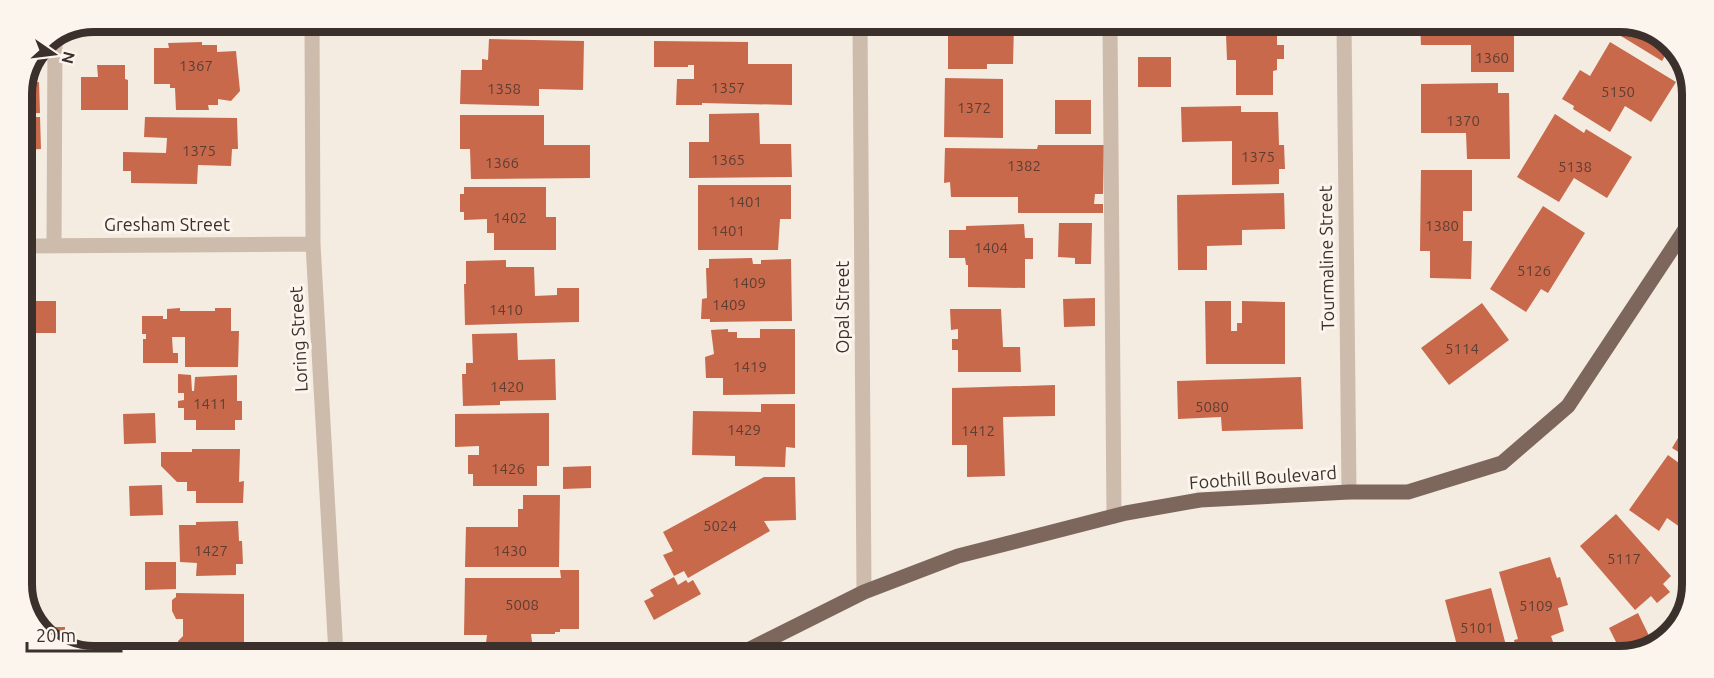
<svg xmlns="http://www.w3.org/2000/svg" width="1714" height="678" font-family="Ubuntu,sans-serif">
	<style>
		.building { fill: #c8694b }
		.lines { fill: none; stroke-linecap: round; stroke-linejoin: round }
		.minor { stroke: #cdbbac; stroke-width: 15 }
		.major { stroke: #7d675c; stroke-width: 15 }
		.labels { text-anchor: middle; stroke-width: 6; stroke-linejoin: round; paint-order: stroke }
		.number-label { font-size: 15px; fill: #5e3e33 }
		.street-label { font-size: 18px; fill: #3b302b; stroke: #fbf5ee }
		.rim { fill: none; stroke: #3b302b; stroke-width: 8 }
	</style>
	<rect width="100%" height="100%" fill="#f4ebe1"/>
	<path class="building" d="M181 21H236V35L189 36V26H181Z
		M472 22H594V34L472 35Z
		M708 23H792V32H708Z
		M948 23H1014L1013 64H987V69H948Z
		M1018 23H1052V26H1050V33H1018Z
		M1420 24 1514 25V72H1471V45H1421Z
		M1621 25H1644L1672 44 1662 61 1616 33Z
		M1226 34H1277V45H1284V59H1277V70L1273 71V95H1236V60H1227Z
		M489 39 584 41 583 90 539 89V106L460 104 461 70H482V59L488 60Z
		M654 41 748 42V64H792V105L702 103V105H676L677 79H694V65H688V67H654Z
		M202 42V45H217V52L236 51 240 91 231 101 218 99V105H208L209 110H176L175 88H170V84H154V48H169L168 43Z
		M1610 42 1676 82 1651 122 1625 106 1610 132 1573 109 1574 106 1562 99 1580 70 1590 76Z
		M1138 57H1171V87H1138Z
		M97 65H125V79L128 80V110H81V77H98Z
		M945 78 1003 79V138L944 137Z
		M39 82 40 113 21 114V89L24 83Z
		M1498 83V93H1509L1510 159H1467L1466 133H1421V84Z
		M1055 100H1091V134H1055Z
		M1241 106V112H1278L1279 145H1284L1285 169H1279V184L1232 185V141L1182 142 1181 107Z
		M759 113 760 144H791L792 177 689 178V142H709V114Z
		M1555 114 1584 133 1586 129 1632 157 1607 198 1574 178 1559 202 1517 177Z
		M460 115H544V145H590V178L471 179 470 149H460Z
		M21 117H40L41 149 21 150Z
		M145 117 237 118 238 149H232L231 166 198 165 197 184 131 183V171H123V152L166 153 167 138 144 137Z
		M1038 145H1104L1103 194H1095L1094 204H1103V213H1018V197H951L950 182 944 183 945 148 1037 149Z
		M1421 170H1472V211H1463V241H1472L1471 279 1430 278V251H1420Z
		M698 185H791V219H780L778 250H698Z
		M464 187H546V217H556V250H494V233H487V219L464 220V212H460V194H464Z
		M1284 193 1285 229 1242 230V245L1207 246V270H1178L1177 195Z
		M1543 206 1585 233 1548 293 1541 289 1526 312 1490 289Z
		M1059 223H1092L1091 264H1075V258L1058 257Z
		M1024 224 1025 238H1033V259H1025V288L968 287V265H966L965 258H949V230H966V226Z
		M752 258 753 264H761V260L791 259 792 321 710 322V319H701L702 299 707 298 706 268H709V259Z
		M506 260V267H534L535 296 557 295V288H579V322L465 325 464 284H466V261Z
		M1095 298V326L1064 327 1063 299Z
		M28 301H56V333H29Z
		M1205 301H1231V331H1237V323H1242V301L1285 302V364H1206Z
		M1482 303 1509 340 1449 385 1421 348Z
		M180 308V311H215V308H231V331H239L238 367H185V337H172L173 353H178V363H143V339H146V334H142V316H163V319H167V309Z
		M950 309H1001L1003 347H1020L1021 372H958V350H952V339H958V329L951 330Z
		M728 329V332H737V338H760V329H795V394L723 395V378H706L705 357 714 354 711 330Z
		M517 333 518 360 555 359 556 400 500 401V405L463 406 462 374H466V363H473L472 334Z
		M178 374 191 375 192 391H194L195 377 237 375V401H242V420H235V430H196V420H184V408H178V401L184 400V393H178Z
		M1301 377 1303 429 1222 431 1221 417 1178 419 1177 381Z
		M1055 385V416L1003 417 1005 476 967 477V445H952V388Z
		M761 404H795V448L786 447 785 467 735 466V456L692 455 693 411 761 412Z
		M155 413 156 443 124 444 123 414Z
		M549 413V466H537V486H473V474H468V455H479V446L455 447V414Z
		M1690 418V459L1672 448Z
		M192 449H240L239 482 244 481 243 503H196V491H187V482H177L161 466V452H192Z
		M1668 455 1690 471V534L1667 518 1659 531 1629 510Z
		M591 466V488L563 489V467Z
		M764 477H795L796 520 764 521 770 531 688 578 684 571 674 576 663 555 673 551 663 532Z
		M162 485 163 515 130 516 129 486Z
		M21 490H30L29 515H21Z
		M523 495H560L559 567H465L466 527H518V509H523Z
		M1616 514 1671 576 1663 584 1670 592 1657 603 1651 596 1635 610 1580 546Z
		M238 521 239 541H242L243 564H236V575L196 576 197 563 180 562 179 525H196V522Z
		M1550 557 1557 578 1560 577 1568 605 1558 608 1564 631 1551 636 1558 657H1519L1514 640 1518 639 1499 572Z
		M145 562H176V589L145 590Z
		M560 570H579V629H560V632H555V634H531L532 642 486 643 487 635H464L465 578H561Z
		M674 577 678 585 686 580 688 583 693 580 701 594 654 620 644 601 654 596 650 590Z
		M1491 588 1509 657H1460L1445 600Z
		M176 593 244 594V654L181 653 178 651V641L183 636V619H176L172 611V600L176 597Z
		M1638 613 1653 644 1623 656 1609 628Z
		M35 627H65V649L36 629Z
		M1286 644 1292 656H1259Z
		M1356 654H1380V656H1353Z"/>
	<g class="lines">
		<path class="minor" d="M312 22 313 244 336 654
			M860 23 864 592
			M1110 24 1114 516
			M1344 24 1349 492
			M21 246 313 244
			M54 246 55 37"/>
		<path class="major" d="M738 655 864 592 958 556 1126 513 1200 500 1349 492H1408L1502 463 1568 406 1692 219"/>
	</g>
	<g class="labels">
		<g class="number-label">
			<text x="1492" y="63">1360</text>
			<text x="196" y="71">1367</text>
			<text x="728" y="93">1357</text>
			<text x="504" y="94">1358</text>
			<text x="1618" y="97">5150</text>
			<text x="974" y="113">1372</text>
			<text x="1463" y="126">1370</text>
			<text x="199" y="156">1375</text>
			<text x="1258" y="162">1375</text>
			<text x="728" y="165">1365</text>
			<text x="502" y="168">1366</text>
			<text x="1024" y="171">1382</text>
			<text x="1575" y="172">5138</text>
			<text x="745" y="207">1401</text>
			<text x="510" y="223">1402</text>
			<text x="1442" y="231">1380</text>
			<text x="728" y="236">1401</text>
			<text x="991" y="253">1404</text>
			<text x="1534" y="276">5126</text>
			<text x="749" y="288">1409</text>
			<text x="729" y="310">1409</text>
			<text x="506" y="315">1410</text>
			<text x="1462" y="354">5114</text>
			<text x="750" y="372">1419</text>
			<text x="507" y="392">1420</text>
			<text x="210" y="409">1411</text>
			<text x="1212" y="412">5080</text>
			<text x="744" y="435">1429</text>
			<text x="978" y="436">1412</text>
			<text x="508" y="474">1426</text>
			<text x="720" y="531">5024</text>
			<text x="211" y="556">1427</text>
			<text x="510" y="556">1430</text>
			<text x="1624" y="564">5117</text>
			<text x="522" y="610">5008</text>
			<text x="1536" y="611">5109</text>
			<text x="1477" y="633">5101</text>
		</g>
		<g class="street-label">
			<text x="167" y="231">Gresham Street</text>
			<text transform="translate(1327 258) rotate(-91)" y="6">Tourmaline Street</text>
			<text transform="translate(843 307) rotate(-90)" y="6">Opal Street</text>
			<text transform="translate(299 339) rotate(-93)" y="6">Loring Street</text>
			<text transform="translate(1263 478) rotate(-4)" y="6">Foothill Boulevard</text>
		</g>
	</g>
	<path d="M0 0H1714V678H0ZM94 32H1620A62 62 0 0 1 1682 94V584A62 62 0 0 1 1620 646H94A62 62 0 0 1 32 584V94A62 62 0 0 1 94 32Z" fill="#fbf5ee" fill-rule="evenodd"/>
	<path class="rim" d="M94 32H1620A62 62 0 0 1 1682 94V584A62 62 0 0 1 1620 646H94A62 62 0 0 1 32 584V94A62 62 0 0 1 94 32Z"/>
	<g transform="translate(54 54) rotate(104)" stroke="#fbf5ee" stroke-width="4.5" paint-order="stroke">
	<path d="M0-4.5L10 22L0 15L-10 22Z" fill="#3b302b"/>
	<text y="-9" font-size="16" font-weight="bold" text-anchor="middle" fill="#3b302b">N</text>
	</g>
	<path d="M27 642v9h94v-9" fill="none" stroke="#3b302b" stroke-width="3"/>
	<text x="36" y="642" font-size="18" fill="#3b302b" stroke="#fbf5ee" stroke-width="4.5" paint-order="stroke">20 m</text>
</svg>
